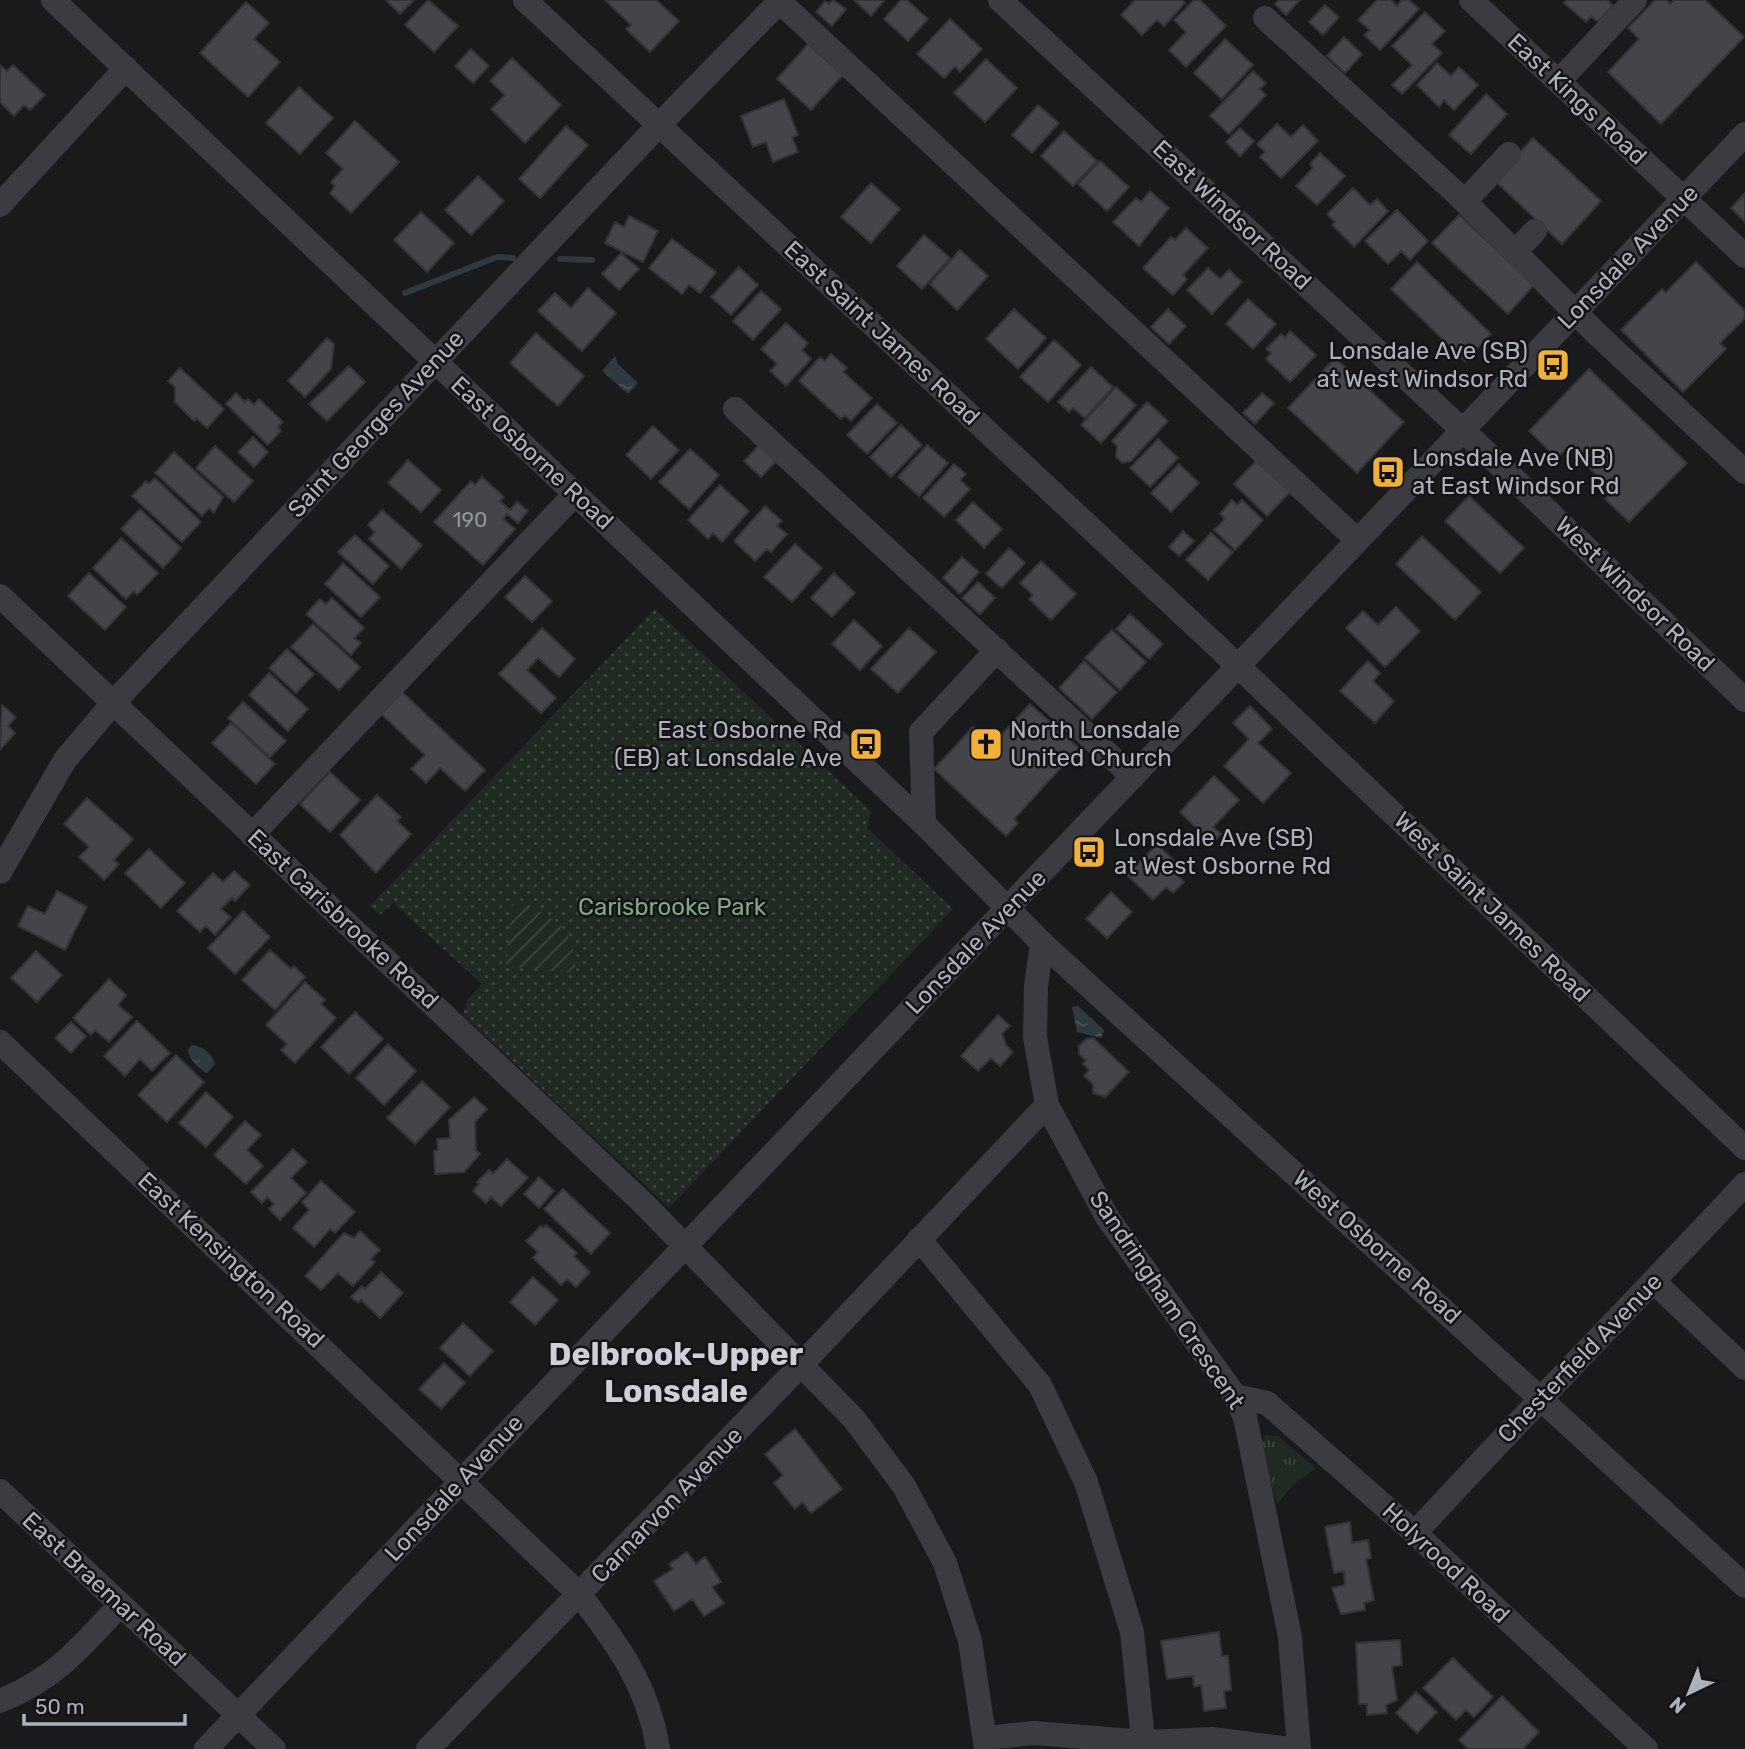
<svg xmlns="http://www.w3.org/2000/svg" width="1745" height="1749" font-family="Rubik,sans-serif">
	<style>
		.grass { fill: url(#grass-tufts) }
		.park { fill: url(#park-dots) }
		.garden { fill: url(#garden-furrows) }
		.water { fill: url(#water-ripples) }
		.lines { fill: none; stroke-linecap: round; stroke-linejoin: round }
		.stream { stroke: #2f3940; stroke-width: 6 }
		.building { fill: #434549; stroke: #333438; stroke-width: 2 }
		.minor { stroke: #3a3c41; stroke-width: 24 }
		.labels { text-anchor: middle; stroke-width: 5; stroke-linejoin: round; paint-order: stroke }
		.number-label { font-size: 21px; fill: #92969e }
		.street-label { font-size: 24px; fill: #acb1bb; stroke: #141417 }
		.poi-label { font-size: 24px; fill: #acb1bb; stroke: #141417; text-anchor: start }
		.park-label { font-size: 24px; fill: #83a684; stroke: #141417 }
		.district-label { font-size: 32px; font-weight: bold; fill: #cdd0d7; stroke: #141417 }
	</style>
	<defs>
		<pattern id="grass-tufts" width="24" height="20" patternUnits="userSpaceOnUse" patternTransform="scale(1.75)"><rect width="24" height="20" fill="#212a22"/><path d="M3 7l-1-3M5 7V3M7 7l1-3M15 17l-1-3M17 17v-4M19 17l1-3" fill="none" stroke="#3f4640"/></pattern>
		<pattern id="park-dots" width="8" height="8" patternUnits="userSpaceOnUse" patternTransform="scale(1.75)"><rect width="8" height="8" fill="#212a22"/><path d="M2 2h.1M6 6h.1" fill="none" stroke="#3f4640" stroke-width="1.8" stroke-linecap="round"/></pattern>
		<pattern id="garden-furrows" width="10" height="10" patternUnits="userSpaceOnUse" patternTransform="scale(1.75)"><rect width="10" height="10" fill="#212a22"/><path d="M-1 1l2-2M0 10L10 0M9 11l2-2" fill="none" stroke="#3f4640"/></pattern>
		<pattern id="water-ripples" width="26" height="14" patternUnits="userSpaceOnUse" patternTransform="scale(1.75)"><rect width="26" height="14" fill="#2f3940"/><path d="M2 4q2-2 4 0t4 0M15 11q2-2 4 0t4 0" fill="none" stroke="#4a535a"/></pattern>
	</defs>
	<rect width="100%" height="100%" fill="#191a1c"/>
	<path class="grass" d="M1265 1435 1278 1436 1316 1468 1292 1486 1277 1504 1261 1447Z"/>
	<path class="park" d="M655 609 871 811 867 828 953 909 669 1208 463 1015 468 999 482 984 393 903 380 915 370 906Z"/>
	<path class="garden" d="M512 904C553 911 576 928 575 973L506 966Z"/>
	<path class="water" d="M615 356 618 364 638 383 628 394 602 371Z
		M1078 1006 1104 1030 1101 1038 1077 1032 1072 1007Z
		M192 1045C203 1046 212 1054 215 1064L207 1073C199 1069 188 1058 188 1049Z"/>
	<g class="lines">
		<path class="stream" d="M560 259 592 260
			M405 293 497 257 513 258"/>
	</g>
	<path class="building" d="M386 0H414L400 14Z
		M428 0 458 26 434 52 405 25Z
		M605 0H656L679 21 650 52 626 29 631 25Z
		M833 0 846 9 832 26 816 12 825 1 829 4Z
		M854 0H884V1L871 16Z
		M901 0H907L928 19 908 41 884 19Z
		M1135 0H1182L1185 3 1164 26 1157 20 1142 35 1121 15Z
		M1194 0H1200L1226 26 1186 67 1169 50 1186 32 1174 20Z
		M1279 0H1300L1286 15 1275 4Z
		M1377 0H1391L1397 6 1402 0H1409L1419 9 1380 50 1364 35 1370 30 1358 20Z
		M1567 0H1607L1613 5 1598 22 1591 16 1586 22 1564 3Z
		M1655 0H1667L1670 4 1674 0H1705L1744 37 1661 124 1608 72 1639 39 1628 28Z
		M246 2 269 23 254 39 280 62 248 97 200 53Z
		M1325 5 1339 17 1323 35 1309 22Z
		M1425 12 1445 31 1432 44 1442 53 1402 94 1392 85 1412 65 1392 46Z
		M950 19 982 49 960 72 955 66 944 78 917 54Z
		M1344 37 1362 54 1345 73 1327 56Z
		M1225 39 1253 65 1222 99 1194 73Z
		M808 44 843 75 811 110 777 79Z
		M471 49 489 66 473 83 455 66Z
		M512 58 561 105 525 143 491 109 505 95 490 81Z
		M986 59 1017 88 985 122 954 93Z
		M1437 63 1451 76 1459 67 1478 85 1454 110 1444 100 1439 107 1417 85Z
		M0 65 7 71 13 65 45 95 30 110 24 105 14 116 0 102Z
		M1253 71 1266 83 1260 89 1266 95 1229 134 1210 116Z
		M299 87 333 118 300 154 266 123Z
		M1486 94 1507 114 1471 154 1449 135Z
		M784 99 798 135 792 137 798 152 773 162 766 142 753 147 741 116Z
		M1038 105 1059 123 1032 153 1012 135Z
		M355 121 399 162 351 213 330 193 335 186 331 182 343 169 326 153Z
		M1277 124 1291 137 1303 125 1318 141 1281 178 1260 157 1265 152 1257 144Z
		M566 126 588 145 540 198 519 179Z
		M1240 128 1254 141 1240 156 1226 142Z
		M1064 131 1097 161 1073 186 1041 156Z
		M1533 138 1601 201 1562 244 1494 180Z
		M1320 153 1345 176 1317 205 1296 186 1313 168 1310 164Z
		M1100 161 1129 187 1107 211 1078 184Z
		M478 176 504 201 471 235 445 210Z
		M871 183 900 209 871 243 841 217Z
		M1353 188 1370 205 1377 199 1388 211 1354 247 1332 225 1335 222 1327 214Z
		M1150 191 1169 208 1139 246 1113 222 1136 198 1141 202Z
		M1745 193V222L1731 208Z
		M1397 210 1428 241 1410 260 1401 251 1388 264 1365 241Z
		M421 212 454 243 427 272 394 240Z
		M1459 215 1534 285 1508 314 1432 243Z
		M629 216 658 231 643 262 605 243 615 222 624 227Z
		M1186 228 1208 248 1183 275 1187 279 1173 295 1143 268 1171 237 1175 240Z
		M924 235 950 258 922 289 897 266Z
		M672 239 716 272 700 293 689 285 682 294 649 268Z
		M960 250 988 276 957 310 930 284Z
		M621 253 639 269 619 290 602 274Z
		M1417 262 1491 334 1465 361 1391 289Z
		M1696 262 1745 311V318L1720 343 1726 349 1683 392 1621 330 1662 289 1666 292Z
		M739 267 758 285 731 315 711 297Z
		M1208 268 1220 279 1229 270 1242 282 1212 314 1187 290Z
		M588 288 616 313 582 351 538 311 555 293 571 308Z
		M761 291 781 309 753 340 733 321Z
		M1248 299 1276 324 1253 349 1226 324Z
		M1014 309 1046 338 1018 369 986 339Z
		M1168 309 1186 326 1169 344 1151 327Z
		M786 323 808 343 802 350 811 359 786 386 770 371 777 364 761 349Z
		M1290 331 1316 355 1290 382 1266 359 1271 353 1266 349 1281 334 1285 338Z
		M536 333 584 376 558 406 510 363Z
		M327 338 334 344 331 369 305 397 288 381Z
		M1054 340 1081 365 1048 402 1020 377Z
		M831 354 847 368 843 372 872 398 851 421 845 415 841 419 799 381 820 357 825 361Z
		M1335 358 1404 422 1357 473 1288 408Z
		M349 366 365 382 327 421 309 404Z
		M1091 367 1113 387 1085 418 1073 408 1069 412 1058 402Z
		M180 368 224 409 207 428 196 418 194 421 175 402V387L168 381Z
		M1589 369 1687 463 1629 522 1605 499 1613 491 1568 447 1557 458 1529 431Z
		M1116 387 1136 405 1101 443 1081 425Z
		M236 393 245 402 248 399 254 405 259 399 283 422 278 427 281 431 268 445 226 404Z
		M1262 393 1274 403 1255 424 1243 413Z
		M1147 402 1168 421 1131 461 1122 463 1116 457 1117 446 1112 441Z
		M877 404 897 423 867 454 847 435Z
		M901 425 922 445 891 477 870 457Z
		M653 426 679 450 651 479 626 455Z
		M253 437 268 452 254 467 238 452Z
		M1158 439 1178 458 1150 487 1130 468Z
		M761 443 778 459 761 477 744 461Z
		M927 445 948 463 919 496 898 477Z
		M215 446 253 481 234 502 196 468Z
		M690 449 719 475 689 509 659 482Z
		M174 452 223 497 214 513 209 508 202 516 155 473Z
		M1258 459 1292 490 1267 516 1234 484Z
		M408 460 441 490 421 512 388 483Z
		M954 464 966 474 960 480 970 489 944 517 923 498Z
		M1179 464 1199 483 1171 512 1151 493Z
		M482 477 504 497 500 501 510 510 517 502 528 511 518 523 507 514 503 519 515 529 483 565 434 522 471 481 475 485Z
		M155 478 201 522 182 542 132 496 146 481 149 484Z
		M720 485 749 511 722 542 713 533 708 539 688 520Z
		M1469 496 1524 548 1500 573 1445 521Z
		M1232 500 1237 505 1242 500 1263 520 1235 550 1214 530 1225 519 1220 514Z
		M973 502 1002 529 984 548 956 520Z
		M765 506 782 521 777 526 787 534 771 552 767 549 755 561 734 541Z
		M140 509 181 548 163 568 121 529Z
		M382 510 422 545 401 569 369 539 375 532 368 525Z
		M1183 531 1194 541 1179 556 1169 547Z
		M1211 533 1233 552 1208 580 1186 560Z
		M355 535 389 566 373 584 338 552Z
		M1422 536 1481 592 1455 620 1396 564Z
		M121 538 158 573 137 595 134 591 126 599 93 568Z
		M795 544 822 568 792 602 764 577Z
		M1009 548 1025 563 1002 588 986 574Z
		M962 557 979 572 960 594 943 578Z
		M1041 561 1076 594 1051 620 1029 599 1033 595 1020 583Z
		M343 563 380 597 361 617 325 584Z
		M89 573 126 607 105 630 68 596Z
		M834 573 855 593 832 617 811 598Z
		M525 576 552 601 532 622 505 597Z
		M978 582 995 598 980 614 962 598Z
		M332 598 364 628 354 638 361 643 351 655 306 614 320 599 326 604Z
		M1396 607 1420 631 1385 667 1346 628 1363 611 1378 625Z
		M1130 614 1163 644 1149 659 1116 629Z
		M854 620 882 646 860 670 832 644Z
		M313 624 360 667 339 690 291 647Z
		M542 628 575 659 559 677 538 658 527 670 556 698 541 713 499 674Z
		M909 628 936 652 898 693 871 669Z
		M1112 630 1146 662 1120 690 1085 658Z
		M287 649 314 674 296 693 269 668Z
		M1084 661 1117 692 1092 719 1059 688Z
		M1368 661 1380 673 1373 681 1394 701 1375 723 1340 691Z
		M269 673 308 709 288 731 249 695Z
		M400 690 485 770 465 791 440 768 426 783 411 769 425 755 379 712Z
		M243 702 286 741 270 757 228 718Z
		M1030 704 1079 748 1014 819 1018 823 1006 836 934 769 973 727 992 745Z
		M2 705 16 717 8 726 15 733 0 750Z
		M1250 706 1272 729 1258 743 1291 773 1263 803 1224 766 1249 739 1233 723Z
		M231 723 275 764 256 784 212 743Z
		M330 772 360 800 330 832 300 804Z
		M1214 776 1239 800 1213 827 1221 834 1212 843 1180 812Z
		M377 795 401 817 397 821 411 834 376 873 340 835Z
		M87 798 133 839 114 860 119 864 104 880 79 857 89 847 64 824Z
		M1157 844 1183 869 1177 875 1184 882 1173 893 1166 887 1153 900 1127 875Z
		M149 849 185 883 161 908 125 873Z
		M234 871 250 885 235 901 232 898 221 909 231 917 215 935 206 926 200 932 177 911 213 873 223 882Z
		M57 891 87 907 65 950 18 926 28 906 45 914Z
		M1111 892 1132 912 1107 938 1086 919Z
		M243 911 270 937 235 974 208 948Z
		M270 950 291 969 294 966 305 977 275 1010 242 980Z
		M36 951 62 975 37 1002 11 978Z
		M109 979 126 995 118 1005 132 1017 109 1042 95 1030 91 1035 73 1018Z
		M305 982 325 1000 321 1004 336 1018 295 1063 281 1050 287 1044 266 1025Z
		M355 1012 383 1039 349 1074 321 1047Z
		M998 1015 1010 1026 1002 1034 1006 1045 1013 1052 1000 1066 991 1058 978 1071 961 1056Z
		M137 1021 170 1053 152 1071 140 1059 125 1076 104 1056Z
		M71 1022 86 1036 71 1053 55 1038Z
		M1093 1038 1129 1072 1105 1097 1093 1093V1084L1084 1076 1089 1070 1083 1064 1086 1060 1079 1054V1046L1086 1039Z
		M388 1044 416 1071 384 1105 356 1078Z
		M176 1055 204 1082 167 1122 138 1095Z
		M422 1081 450 1107 415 1144 387 1118Z
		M206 1092 233 1117 206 1147 179 1123Z
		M474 1097 487 1109 475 1122 476 1150 480 1154 464 1172 435 1174 434 1151 438 1150 437 1139 450 1138 449 1120Z
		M245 1121 261 1135 247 1150 263 1166 246 1184 214 1155Z
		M293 1149 307 1162 291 1178 306 1193 280 1220 269 1209 274 1204 267 1197 262 1203 251 1192Z
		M507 1159 528 1178 501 1206 491 1197 486 1203 473 1191 479 1184 477 1182 489 1170 493 1174Z
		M539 1177 554 1191 539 1208 524 1194Z
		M321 1181 355 1212 335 1233 330 1229 314 1247 293 1228 309 1210 302 1202Z
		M563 1189 610 1233 591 1254 544 1209Z
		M546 1225 577 1253 574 1256 590 1272 576 1287 567 1279 561 1285 533 1258 538 1252 526 1241 541 1226 543 1228Z
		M360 1231 380 1250 371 1259 375 1262 353 1286 338 1273 321 1290 305 1276 344 1233 354 1238Z
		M381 1272 403 1293 380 1318 361 1300 358 1303 351 1297 362 1286 365 1289Z
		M533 1277 558 1300 535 1325 510 1302Z
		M463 1323 493 1351 470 1376 440 1348Z
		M444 1363 465 1383 441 1409 419 1389Z
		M795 1429 842 1489 811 1513 802 1502 795 1509 774 1483 783 1475 765 1454Z
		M1350 1522 1352 1543 1368 1540 1371 1558 1366 1559 1374 1600 1364 1603 1365 1610 1341 1614 1332 1588 1345 1585 1344 1571 1334 1573 1325 1527Z
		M687 1552 696 1564 705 1557 721 1582 712 1587 724 1603 704 1616 692 1599 674 1611 654 1581 673 1569 669 1564Z
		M1219 1632 1222 1656H1228L1231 1690 1224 1691 1226 1708 1204 1711 1201 1685 1194 1687 1193 1676 1167 1679 1161 1641Z
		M1400 1640 1402 1665 1392 1667 1397 1700 1386 1705 1387 1713 1367 1715V1704H1359L1356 1643Z
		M1453 1658 1493 1697 1474 1717 1466 1710 1456 1720 1423 1688Z
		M1416 1692 1437 1712 1417 1733 1396 1713Z
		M1502 1696 1539 1732 1523 1749H1468L1459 1740Z"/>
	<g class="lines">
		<path class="minor" d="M53 0 924 824 1042 943 1745 1586
			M525 0 1219 648 1745 1148
			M1000 0 1487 453 1745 700
			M1471 0 1745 256
			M780 2 1357 540
			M1265 18 1457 194 1599 336 1745 472
			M1559 81 1635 0
			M1465 201 1509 154
			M0 205 126 68
			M1515 252 1535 231
			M735 409 1133 777
			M0 596 643 1203 854 1419 904 1486 945 1563 970 1641 986 1749
			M924 824 921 732 997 650
			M252 835 575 494
			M0 872 65 760 114 702 659 125 781 0
			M1042 943 1036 986 1035 1037 1047 1105 1107 1217 1235 1396 1245 1417 1290 1637 1299 1749
			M0 1042 580 1595C618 1645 648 1685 658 1749
			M919 1239 1040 1385 1086 1482 1132 1632 1144 1749
			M1654 1282 1745 1368
			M1235 1396 1267 1403 1415 1533 1646 1749
			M0 1491 274 1749
			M1415 1533C1523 1415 1636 1301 1745 1184
			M0 1701C56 1678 80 1648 120 1605
			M986 1738 1034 1733 1144 1742 1212 1739 1290 1749
			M206 1749 1745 134
			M428 1749 802 1364 1047 1105"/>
	</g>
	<defs>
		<symbol id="bus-square" viewBox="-11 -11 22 22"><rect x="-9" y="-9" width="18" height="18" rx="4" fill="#f1af3c" stroke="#141417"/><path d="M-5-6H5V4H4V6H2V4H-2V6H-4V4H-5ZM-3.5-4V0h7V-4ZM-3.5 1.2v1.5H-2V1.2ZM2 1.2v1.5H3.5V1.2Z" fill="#111"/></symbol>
		<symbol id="church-square" viewBox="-11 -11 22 22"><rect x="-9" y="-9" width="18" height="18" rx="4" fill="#f1af3c" stroke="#141417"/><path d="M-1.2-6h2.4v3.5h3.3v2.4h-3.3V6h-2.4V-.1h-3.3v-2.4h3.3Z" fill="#111"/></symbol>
	</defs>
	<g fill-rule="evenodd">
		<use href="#bus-square" x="1534" y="346" width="38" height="38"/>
		<use href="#bus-square" x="1369" y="453" width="38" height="38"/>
		<use href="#bus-square" x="847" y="725" width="38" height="38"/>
		<use href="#church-square" x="967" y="725" width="38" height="38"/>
		<use href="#bus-square" x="1070" y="833" width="38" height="38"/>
	</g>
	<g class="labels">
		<g class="number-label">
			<text x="470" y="527">190</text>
		</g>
		<g class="street-label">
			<text transform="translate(1577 99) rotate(43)" y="8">East Kings Road</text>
			<text transform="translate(1232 215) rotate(43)" y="8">East Windsor Road</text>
			<text transform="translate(1628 257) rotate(-46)" y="8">Lonsdale Avenue</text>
			<text transform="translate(882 333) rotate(43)" y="8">East Saint James Road</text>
			<text transform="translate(376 424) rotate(-47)" y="8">Saint Georges Avenue</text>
			<text transform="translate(532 453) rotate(43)" y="8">East Osborne Road</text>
			<text transform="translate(1635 594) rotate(44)" y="8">West Windsor Road</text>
			<text transform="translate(1492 907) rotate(44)" y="8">West Saint James Road</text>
			<text transform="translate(343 919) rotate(43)" y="8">East Carisbrooke Road</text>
			<text transform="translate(976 942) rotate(-46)" y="8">Lonsdale Avenue</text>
			<text transform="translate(1377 1247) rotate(42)" y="8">West Osborne Road</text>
			<text transform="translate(231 1260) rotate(43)" y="8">East Kensington Road</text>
			<text transform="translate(1167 1300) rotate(56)" y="8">Sandringham Crescent</text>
			<text transform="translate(1580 1358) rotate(-46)" y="8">Chesterfield Avenue</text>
			<text transform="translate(454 1488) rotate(-47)" y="8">Lonsdale Avenue</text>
			<text transform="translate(667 1505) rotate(-46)" y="8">Carnarvon Avenue</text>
			<text transform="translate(1446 1563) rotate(43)" y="8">Holyrood Road</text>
			<text transform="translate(104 1589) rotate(43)" y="8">East Braemar Road</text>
		</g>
		<g class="poi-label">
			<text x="1528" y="359" text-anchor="end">Lonsdale Ave (SB)<tspan x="1528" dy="28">at West Windsor Rd</tspan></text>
			<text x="1412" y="466">Lonsdale Ave (NB)<tspan x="1412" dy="28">at East Windsor Rd</tspan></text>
			<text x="842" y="738" text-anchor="end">East Osborne Rd<tspan x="842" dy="28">(EB) at Lonsdale Ave</tspan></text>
			<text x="1010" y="738">North Lonsdale<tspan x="1010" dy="28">United Church</tspan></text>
			<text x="1114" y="846">Lonsdale Ave (SB)<tspan x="1114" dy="28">at West Osborne Rd</tspan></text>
		</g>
		<g class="park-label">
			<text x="672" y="915">Carisbrooke Park</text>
		</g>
		<g class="district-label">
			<text x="676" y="1365">Delbrook-Upper<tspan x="676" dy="37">Lonsdale</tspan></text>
		</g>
	</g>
	<g transform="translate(1689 1693) rotate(223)" stroke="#141417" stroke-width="5" paint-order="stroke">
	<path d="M0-5L12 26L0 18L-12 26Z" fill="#acb1bb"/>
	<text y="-10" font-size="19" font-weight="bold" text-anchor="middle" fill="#acb1bb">N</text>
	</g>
	<path d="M24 1714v10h161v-10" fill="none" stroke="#acb1bb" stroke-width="3.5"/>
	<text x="35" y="1714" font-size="21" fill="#acb1bb" stroke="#141417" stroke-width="5" paint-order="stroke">50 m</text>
</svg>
